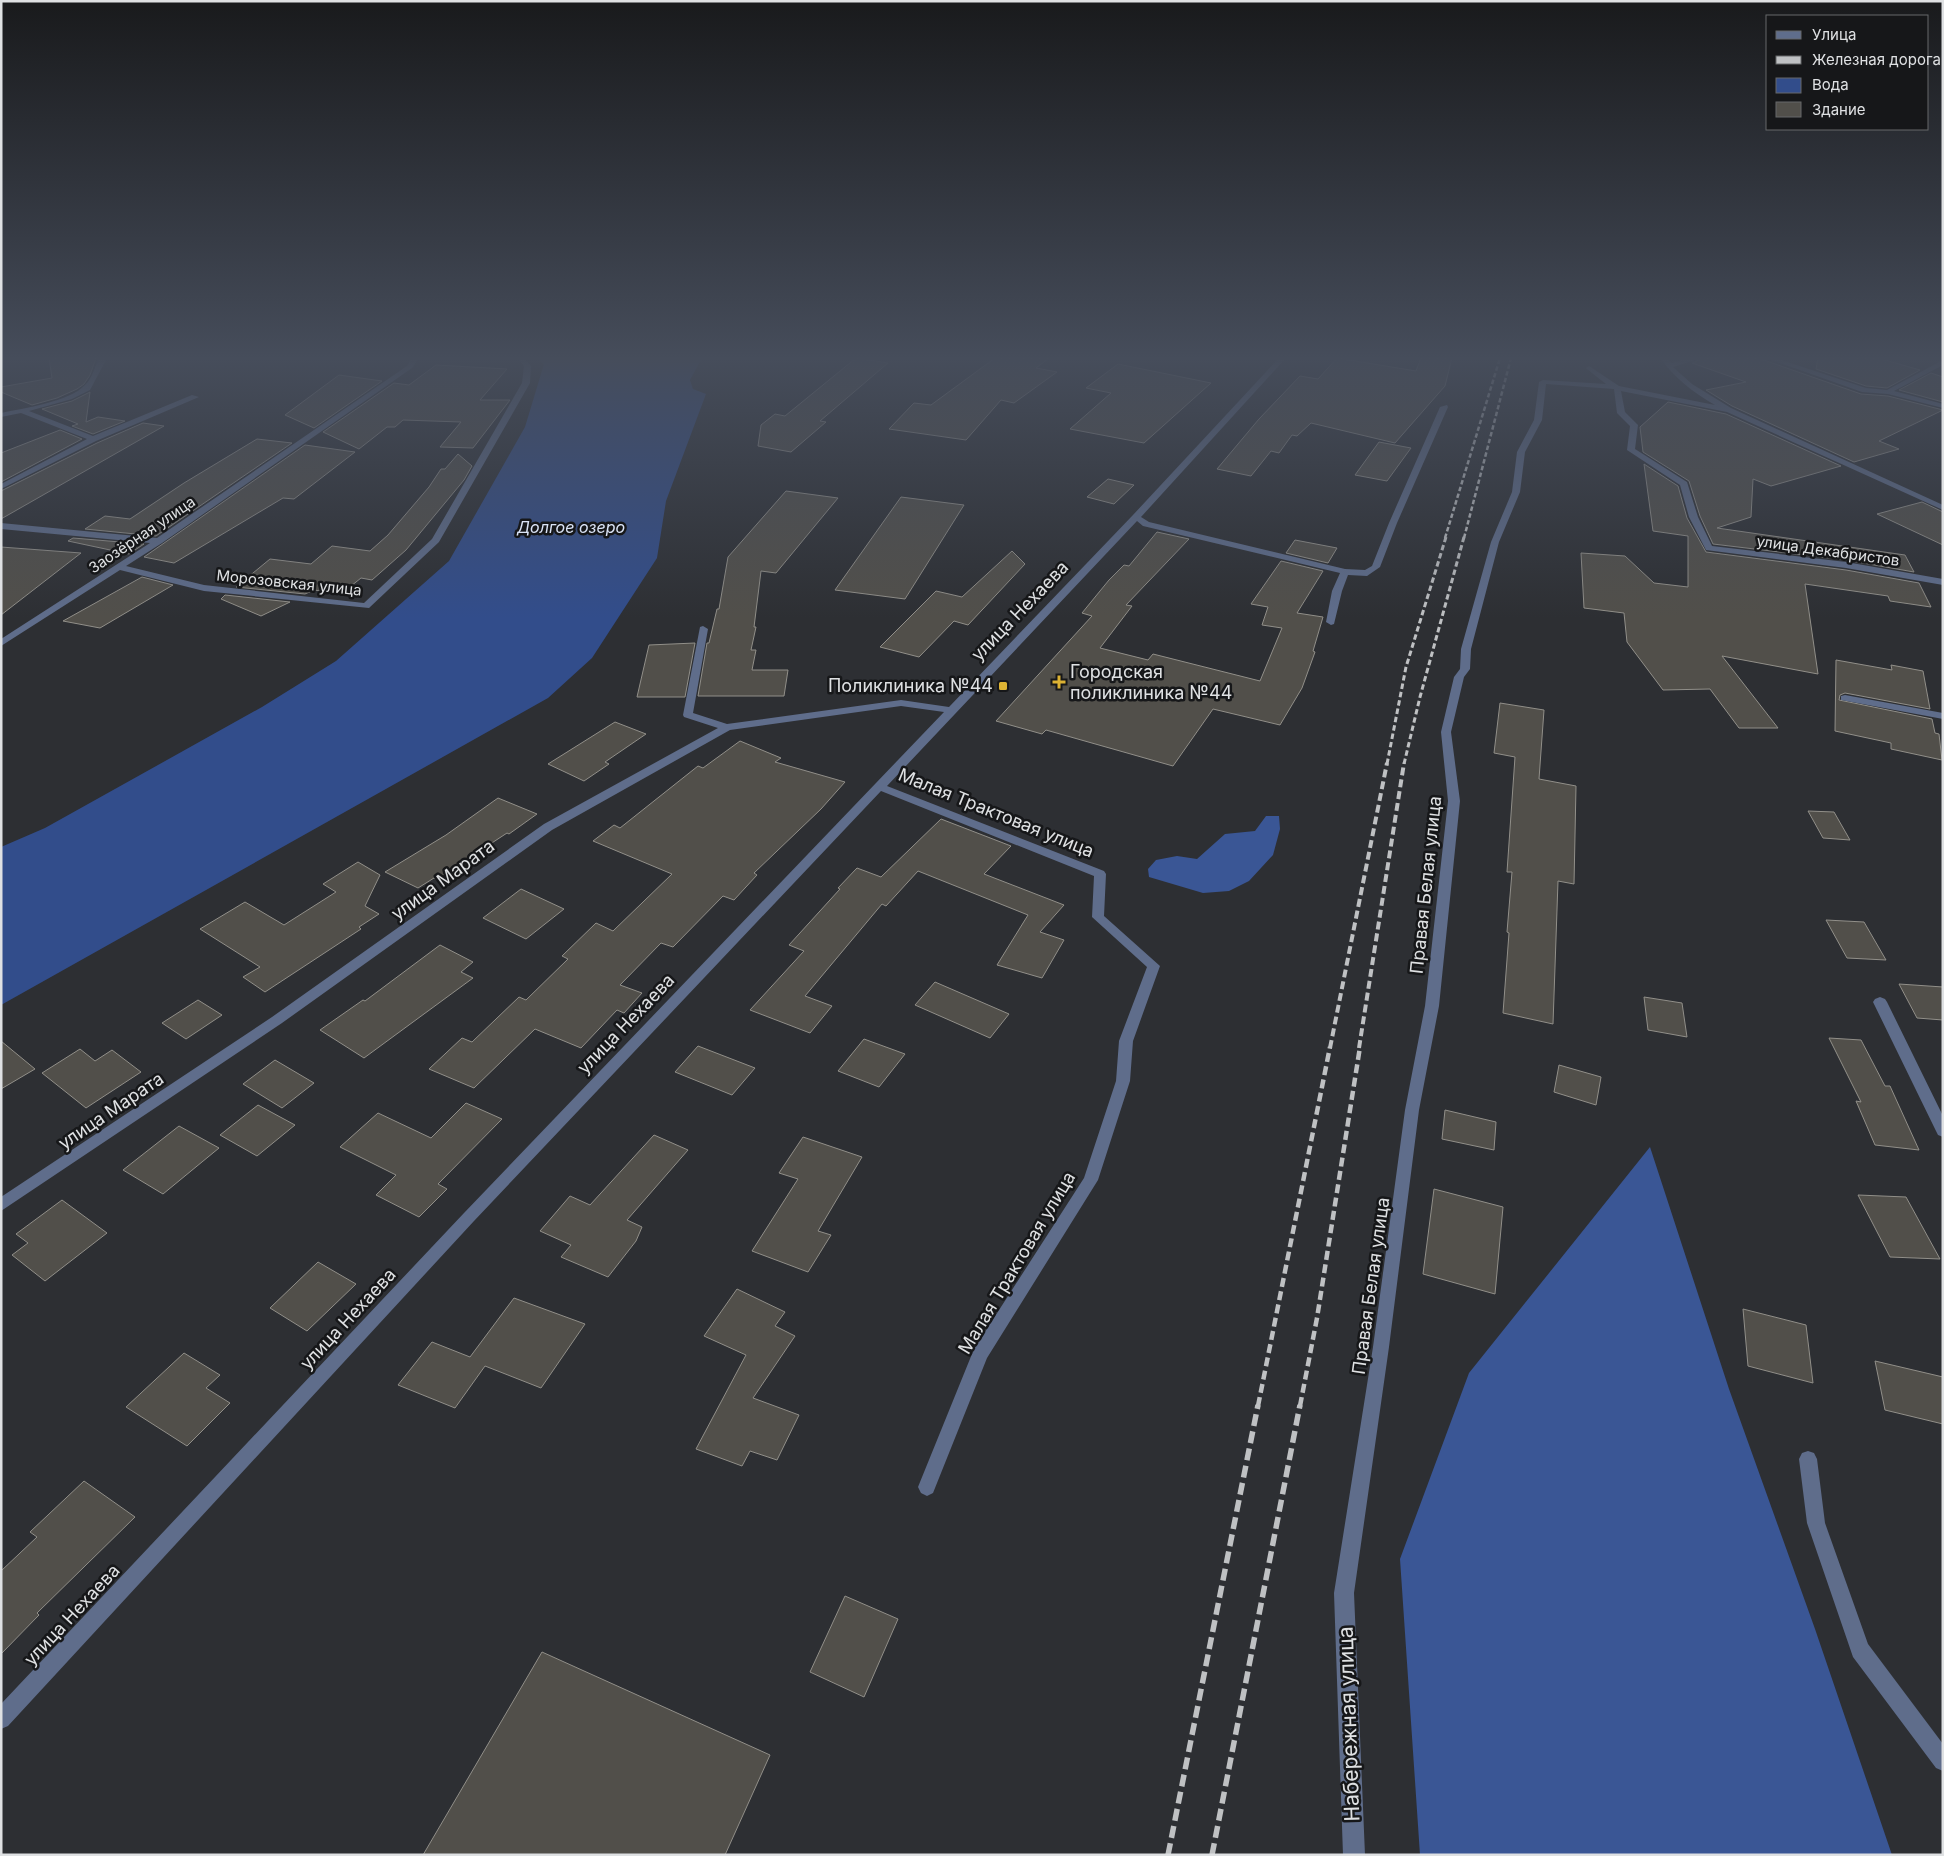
<svg xmlns="http://www.w3.org/2000/svg" width="1944" height="1856" font-family="Inter,sans-serif">
	<style>
		.forest { fill: #3a5695 }
		.water { fill: #324d8b }
		.building { fill: #514f4a; stroke: #918f89 }
		.lines { fill: none; stroke-linecap: round; stroke-linejoin: round }
		.minor { fill: #5f6d8b; fill-rule: evenodd }
		.rail-far4 { stroke: #bfc1c3; stroke-width: 2.5; stroke-dasharray: 4.5 2.5; stroke-linecap: butt }
		.rail-far3 { stroke: #bfc1c3; stroke-width: 3; stroke-dasharray: 5.5 3; stroke-linecap: butt }
		.rail-far2 { stroke: #bfc1c3; stroke-width: 4; stroke-dasharray: 8 4; stroke-linecap: butt }
		.rail-far1 { stroke: #bfc1c3; stroke-width: 4.5; stroke-dasharray: 9 4.5; stroke-linecap: butt }
		.rail { stroke: #bfc1c3; stroke-width: 5.5; stroke-dasharray: 12 5.5; stroke-linecap: butt }
		.poi-dot { fill: #dcb233; stroke: #161719; stroke-width: 2 }
		.labels { text-anchor: middle; stroke-width: 5; stroke-linejoin: round; paint-order: stroke }
		.far-street-label { font-size: 15px; fill: #dfe1e3; stroke: #161719 }
		.far-water-label { font-size: 16px; font-style: italic; fill: #dae3f6; stroke: #161719 }
		.street-label { font-size: 18px; fill: #dfe1e3; stroke: #161719 }
		.poi-label { font-size: 18px; fill: #dfe1e3; stroke: #161719; text-anchor: start }
		.near-street-label { font-size: 21px; fill: #dfe1e3; stroke: #161719 }
	</style>
	<rect width="100%" height="100%" fill="#2d2f33"/>
	<path class="forest" d="M1266 816H1279L1280 829 1273 855 1249 881 1229 891 1203 893 1149 877 1148 869 1156 860 1177 856 1197 859 1225 834 1255 831Z
		M1650 1147 1729 1389 1815 1629 1892 1855H1420L1400 1559 1469 1373Z"/>
	<path class="water" d="M538 358H702L690 380 693 389 706 394 666 501 657 558 592 658 548 698 1 1005V847L45 828 262 707 336 661 449 561 525 427 544 364Z"/>
	<path class="building" d="M49 358H96L90 375 84 384 77 389 57 398 32 405 1 392V387L52 378Z
		M856 358 888 363 820 421 826 422 791 452 758 446 761 425 775 414 785 416Z
		M995 358H1049L1036 368 1057 372 1014 403 1001 400 966 440 889 429 914 403 931 405Z
		M1337 358 1416 371 1421 358H1452L1445 386 1395 443 1311 423 1297 436 1292 435 1279 453 1271 451 1251 476 1217 469 1259 419 1300 376 1318 379Z
		M1704 358H1758L1861 394 1888 396 1943 410 1879 441 1899 449 1854 462 1732 406 1706 390 1746 382 1692 363Z
		M1818 358H1878L1920 370 1887 388 1866 386 1816 369Z
		M1118 364 1211 383 1144 443 1070 429 1111 393 1086 388Z
		M436 365 507 369 480 400H510L473 448 440 447 461 422 403 420 395 427H387L359 449 323 432 394 383 409 385Z
		M1931 373 1943 377V402L1899 390Z
		M339 375 382 381 314 428 285 415Z
		M90 392 86 422 98 417 125 421 93 434 72 426 78 424 42 409 72 401Z
		M1668 402 1726 414 1841 466 1771 486 1753 479 1751 517 1717 528 1905 555 1914 572 1846 560 1713 544 1700 516 1689 481 1643 452 1640 427Z
		M143 423 164 426 1 519V491L97 443Z
		M60 430 82 439 1 482V453Z
		M257 439 292 443 156 536 85 529 105 516 130 519 184 483Z
		M1379 442 1411 448 1387 481 1355 475Z
		M305 445 355 452 294 499 283 498 174 563 144 557Z
		M458 454 472 466 464 480 406 550 372 580 361 578 341 594 314 590 305 594 236 587 270 559 311 564 332 546 370 551 388 535 429 487 441 469H445Z
		M1644 464 1678 486 1687 518 1706 552 1846 570 1919 583 1931 607 1890 601 1888 596 1805 584 1818 674 1722 656 1778 728H1739L1710 689 1663 690 1627 642 1624 613 1584 608 1581 553 1625 556 1654 583 1688 587V536L1653 531Z
		M1108 479 1134 485 1114 504 1087 497Z
		M786 491 838 498 776 573 761 571 754 627H756L751 650H756L752 670H788L784 696H698L707 643H709L717 609H719L728 557Z
		M901 497 964 505 905 599 835 590Z
		M1922 502 1943 512V545L1877 514Z
		M1157 532 1189 539 1126 605 1132 606 1100 648 1148 660 1153 654 1260 681 1282 628 1262 625 1268 607 1251 604 1281 561 1323 571 1297 613 1323 617 1313 651 1315 652 1302 688 1280 725 1213 709 1173 766 1046 730 1042 734 996 721 1092 616 1082 613 1109 580 1124 565 1129 566Z
		M73 538 144 544 129 554 68 541Z
		M1295 540 1337 548 1328 563 1286 553Z
		M1 547 81 553 1 615Z
		M1012 551 1025 564 968 625 954 621 919 657 880 647 936 591 962 597Z
		M142 577 173 585 100 628 63 621Z
		M225 595 290 602 261 616 221 599Z
		M695 643 685 697H637L649 645Z
		M1836 660 1892 670 1891 665 1923 671 1930 709 1845 693 1840 695 1839 700 1932 719 1935 733 1939 734 1942 760 1891 749V743L1835 731Z
		M1500 703 1544 710 1539 779 1576 786 1574 884 1558 881 1553 1024 1503 1013 1509 933 1507 932 1512 872H1507L1515 757 1494 753Z
		M615 722 646 734 605 762 609 764 584 781 548 764Z
		M740 741 781 758 775 762 845 782 821 809 754 873 757 875 734 900 723 896 673 947 661 943 620 985 642 993 624 1013 617 1010 581 1048 535 1029 474 1088 429 1069 462 1038 472 1042 519 997 526 1000 568 959 562 956 596 923 613 931 672 874 593 841 614 825 620 828 698 766 703 768Z
		M498 798 537 814 509 834 507 833 437 879 434 878 418 888 385 872 446 835Z
		M1808 811 1834 812 1850 840 1823 838Z
		M941 819 1011 846 984 874 1064 905 1040 932 1064 940 1042 978 997 965 1028 915 918 871 886 906 882 904 805 996 832 1006 810 1033 750 1010 804 951 789 945 840 889 838 888 857 868 881 877Z
		M358 862 380 875 365 906 379 914 359 927 361 929 265 992 243 977 260 967 200 929 245 902 284 925 336 892 323 884Z
		M521 889 564 909 526 939 483 918Z
		M1826 920 1864 922 1886 960 1847 958Z
		M440 945 473 962 461 972 473 978 364 1058 320 1030 363 1000 365 1001Z
		M935 982 1009 1014 990 1038 915 1005Z
		M1899 984 1943 987V1020L1917 1018Z
		M1644 997 1682 1003 1687 1037 1648 1030Z
		M198 1000 222 1015 186 1039 162 1023Z
		M1829 1038 1861 1040 1885 1086H1890L1919 1150 1875 1145 1856 1101 1861 1102Z
		M864 1039 905 1054 879 1087 838 1071Z
		M1 1041 35 1069 1 1089Z
		M698 1046 755 1068 732 1095 675 1072Z
		M80 1049 95 1061 112 1050 141 1072 86 1108 42 1073Z
		M275 1060 314 1083 282 1108 243 1084Z
		M1559 1065 1601 1077 1596 1105 1554 1092Z
		M466 1103 502 1119 438 1184 447 1189 419 1217 376 1195 396 1175 340 1147 378 1113 431 1138Z
		M258 1105 295 1125 257 1156 220 1135Z
		M1445 1110 1496 1122 1494 1150 1442 1139Z
		M179 1126 219 1148 163 1194 123 1170Z
		M654 1135 688 1150 627 1220 642 1227 636 1241 608 1277 561 1257 571 1245 540 1231 570 1196 590 1205Z
		M803 1137 862 1157 818 1231 831 1235 808 1272 752 1251 798 1179 779 1173Z
		M1434 1189 1503 1207 1495 1294 1423 1274Z
		M1858 1195 1906 1197 1940 1259 1890 1257Z
		M62 1200 107 1233 45 1281 12 1255 28 1243 16 1234Z
		M318 1262 356 1284 307 1331 270 1308Z
		M737 1289 785 1312 775 1326 795 1336 753 1398 799 1415 777 1460 750 1451 742 1466 696 1449 746 1355 704 1336Z
		M514 1298 585 1324 541 1388 485 1366 455 1408 398 1385 432 1342 470 1357Z
		M1743 1309 1806 1325 1813 1383 1748 1366Z
		M184 1353 220 1375 206 1388 230 1403 187 1446 126 1407Z
		M1875 1361 1943 1377V1424L1885 1410Z
		M84 1481 135 1517 37 1613 39 1615 1 1654V1571L37 1537 30 1532Z
		M845 1596 898 1619 864 1697 810 1672Z
		M542 1652 770 1755 725 1855H423Z"/>
	<g class="lines">
		<path class="minor" d="M100 358H107L90 390 72 399 29 411 93 436 192 395 199 397 96 441 1 489V484L87 439 21 413 1 417V413C24 408 69 402 85 385 93 378 94 366 100 358Z
			M412 358H419L412 368 162 543 126 566 204 585 364 603 432 539 522 383 524 366 517 358H524L531 366 530 383 439 542 369 608 204 591 120 570 1 646V639L150 543 1 529V523L157 538 407 366Z
			M1279 358H1286L1141 517 1149 522 1345 569 1365 570 1372 566 1389 523 1440 407 1447 405 1448 407 1397 523 1380 567 1367 576 1348 575 1342 591 1334 624 1331 625 1326 622 1332 591 1340 573 1143 526 1137 521 887 786 1104 871 1106 874 1104 916 1160 966 1133 1041 1130 1081 1098 1180 987 1358 933 1493 927 1496 921 1493 918 1487 974 1349 1084 1178 1116 1081 1119 1041 1147 967 1092 917 1094 876 881 791 474 1221 8 1726 1 1729V1704L464 1213 944 712 901 706 730 730 552 830 282 1023 1 1211V1197L272 1017 544 824 718 728 684 717 683 715 700 627 703 626 708 629 693 713 727 724 901 700 949 707 1133 515Z
			M1660 358H1667L1671 363 1690 358H1702L1673 367 1692 384 1731 408 1943 505V510L1727 412 1621 391 1625 412 1638 425 1635 449 1687 482 1698 517 1712 546 1846 562 1943 579V585L1846 568 1706 550 1689 517 1680 485 1627 450 1630 426 1617 413 1614 389 1546 384 1542 420 1525 452 1520 492 1499 542 1471 649 1470 669 1464 677 1451 732 1460 801 1439 1006 1419 1110 1389 1347 1354 1593 1365 1855H1343L1334 1593 1373 1347 1405 1110 1425 1006 1448 801 1441 732 1454 677 1460 669 1461 649 1491 542 1512 492 1517 452 1534 420 1539 382 1543 380 1606 384 1587 369 1586 368 1589 366 1619 386 1715 405C1692 392 1674 377 1660 358Z
			M1766 358H1776L1866 388 1887 390 1943 360V365L1894 391 1943 404V408L1888 394 1862 392Z
			M1845 695 1943 713V719L1841 700V696Z
			M1880 997 1885 999 1887 1002 1943 1116V1137L1938 1135 1936 1131 1873 1002 1875 999Z
			M1808 1451 1814 1453 1817 1459 1825 1523 1868 1644 1943 1744V1771L1936 1768 1853 1657 1807 1523 1799 1459 1802 1453Z"/>
		<path class="rail-far4" d="M1445 538 1500 358
			M1464 538 1511 358"/>
		<path class="rail-far3" d="M1387 764 1406 667 1446 537
			M1404 764 1420 697 1464 537"/>
		<path class="rail-far2" d="M1330 1048 1387 763
			M1359 1048 1404 763"/>
		<path class="rail-far1" d="M1258 1406 1330 1047
			M1300 1406 1317 1318 1360 1047"/>
		<path class="rail" d="M1168 1855 1258 1405
			M1212 1855 1300 1405"/>
	</g>
	<linearGradient id="sky" x2="0" y2="1"><stop stop-color="#191a1c"/><stop offset="0.58" stop-color="#464d5b"/><stop offset="1" stop-color="#464d5b" stop-opacity="0"/></linearGradient>
	<rect width="1944" height="618" fill="url(#sky)"/>
	<g class="poi-dot">
		<path d="M1056.5 674.5h5v5h5v5h-5v5h-5v-5h-5v-5h5z"/>
		<rect x="998" y="681" width="10" height="10" rx="2.5"/>
	</g>
	<g class="labels">
		<g class="far-street-label">
			<text transform="translate(142 535) rotate(-34)" y="5">Заозёрная улица</text>
			<text transform="translate(1828 551) rotate(8)" y="5">улица Декабристов</text>
			<text transform="translate(289 583) rotate(6)" y="5">Морозовская улица</text>
		</g>
		<g class="far-water-label">
			<text x="571" y="533">Долгое озеро</text>
		</g>
		<g class="street-label">
			<text transform="translate(1020 611) rotate(-46)" y="6">улица Нехаева</text>
			<text transform="translate(996 813) rotate(22)" y="6">Малая Трактовая улица</text>
			<text transform="translate(443 880) rotate(-36)" y="6">улица Марата</text>
			<text transform="translate(1426 885) rotate(-84)" y="6">Правая Белая улица</text>
			<text transform="translate(626 1024) rotate(-46)" y="6">улица Нехаева</text>
			<text transform="translate(111 1111) rotate(-34)" y="6">улица Марата</text>
			<text transform="translate(1017 1263) rotate(-59)" y="6">Малая Трактовая улица</text>
			<text transform="translate(1371 1286) rotate(-82)" y="6">Правая Белая улица</text>
			<text transform="translate(348 1319) rotate(-47)" y="6">улица Нехаева</text>
			<text transform="translate(72 1615) rotate(-47)" y="6">улица Нехаева</text>
		</g>
		<g class="poi-label">
			<text x="1070" y="678">Городская<tspan x="1070" dy="21">поликлиника №44</tspan></text>
			<text x="993" y="692" text-anchor="end">Поликлиника №44</text>
		</g>
		<g class="near-street-label">
			<text transform="translate(1349 1724) rotate(-92)" y="7">Набережная улица</text>
		</g>
	</g>
	<rect width="1944" height="1856" fill="none" stroke="#dfe1e3" stroke-width="5"/>
	<rect x="1766" y="15" width="162" height="115" fill="#161719" stroke="#66686a"/>
	<rect x="1776" y="31" width="25" height="8" fill="#5f6d8b" stroke="#66686a"/>
	<text x="1812" y="40" font-size="15" fill="#dfe1e3">Улица</text>
	<rect x="1776" y="56" width="25" height="8" fill="#bfc1c3" stroke="#66686a"/>
	<text x="1812" y="65" font-size="15" fill="#dfe1e3">Железная дорога</text>
	<rect x="1776" y="78" width="25" height="15" fill="#324d8b" stroke="#66686a"/>
	<text x="1812" y="90" font-size="15" fill="#dfe1e3">Вода</text>
	<rect x="1776" y="102" width="25" height="15" fill="#514f4a" stroke="#66686a"/>
	<text x="1812" y="115" font-size="15" fill="#dfe1e3">Здание</text>
</svg>
